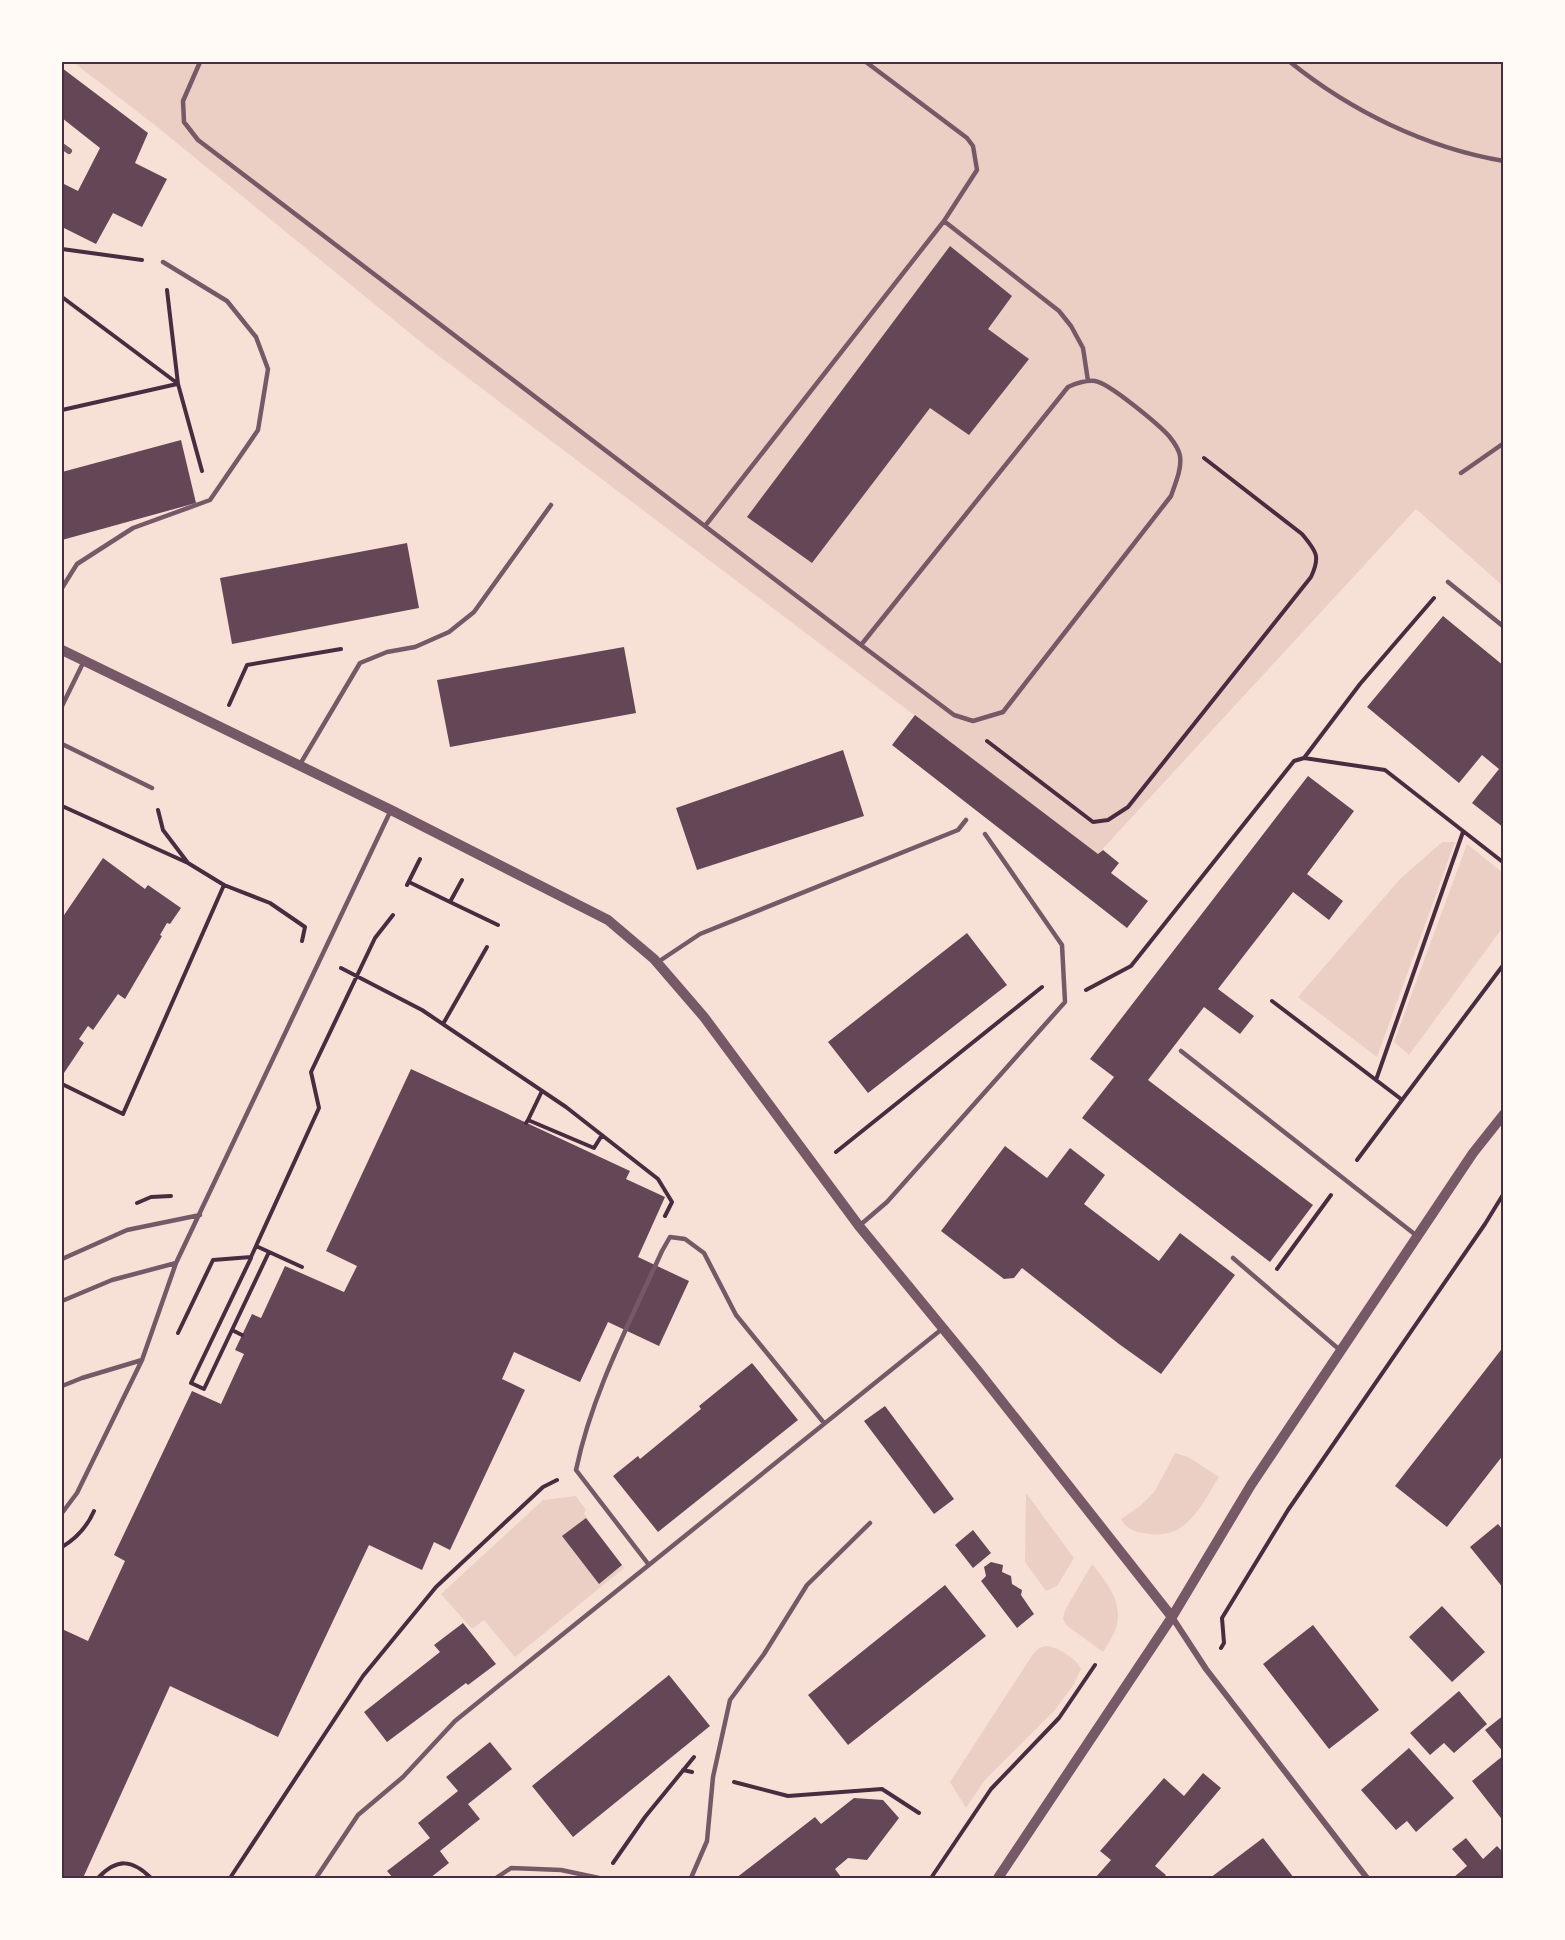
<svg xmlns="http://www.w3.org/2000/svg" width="1565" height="1940" font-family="'Fira Sans Condensed',sans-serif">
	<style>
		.green { fill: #ebcfc5 }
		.building { fill: #644757 }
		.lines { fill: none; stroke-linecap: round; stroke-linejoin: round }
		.path { stroke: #4a2c40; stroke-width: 4 }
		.service { stroke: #755966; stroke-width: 4.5 }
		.minor { stroke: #755966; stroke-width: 6 }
		.tertiary { stroke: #755966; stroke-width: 10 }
		.neatline { fill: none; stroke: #4a2c40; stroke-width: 2 }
	</style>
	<rect width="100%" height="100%" fill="#f7e1d7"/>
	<path class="green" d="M73 62H1503V586L1416 509 1098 854 427 347 156 126Z
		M1442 842H1455L1377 1057 1298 997 1400 879Z
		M1467 844 1503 873V927L1409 1055 1394 1042Z
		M1175 1453 1188 1457 1219 1477C1199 1508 1187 1542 1143 1533 1132 1531 1126 1528 1121 1519L1140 1506 1155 1491Z
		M1026 1493 1074 1558 1057 1586 1046 1591 1025 1562Z
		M576 1496 586 1510 584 1514 624 1568 515 1657 484 1620 472 1629 441 1594 543 1500Z
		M1092 1564C1108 1583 1125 1605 1115 1631 1112 1638 1107 1645 1103 1652L1066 1625 1063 1619 1065 1610Z
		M1046 1646C1058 1647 1077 1659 1081 1669L1074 1684 1055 1710 985 1780 966 1808 950 1782 1033 1654 1039 1648Z"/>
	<path class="building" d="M62 68 148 133 135 163 167 179 142 227 113 213 96 244 62 227V183L78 191 100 148 62 118Z
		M950 246 1012 296 988 329 1029 359 969 435 930 408 812 563 747 517Z
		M181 440 196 503 62 540V472Z
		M407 543 419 608 232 644 220 578Z
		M1443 616 1504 666V828L1472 803 1499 769 1482 755 1459 783 1367 707Z
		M624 647 636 713 450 747 437 680Z
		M915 715 1098 854 1103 850 1119 863 1111 873 1148 901 1127 928 892 745Z
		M843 750 864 816 697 870 676 808Z
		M1308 776 1354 811 1307 874 1343 901 1329 920 1293 892 1218 989 1254 1016 1240 1034 1204 1007 1148 1080 1313 1205 1270 1262 1082 1118 1114 1077 1090 1059Z
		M103 858 145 889 148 885 181 908 170 924 167 923 160 935 162 936 125 999 118 994 93 1030 88 1026 79 1039 84 1043 64 1073 62 1072V918Z
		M967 933 1007 985 868 1093 828 1042Z
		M411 1069 630 1171 626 1179 665 1197 638 1257 689 1281 659 1346 608 1322 580 1382 514 1352 502 1379 525 1390 450 1550 434 1542 422 1570 369 1545 278 1737 170 1686 83 1878H62V1629L88 1641 125 1561 114 1555 192 1391 221 1404 244 1354 235 1350 252 1314 261 1318 285 1266 344 1292 357 1266 326 1251Z
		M1005 1146 1047 1178 1070 1148 1105 1175 1084 1204 1159 1261 1180 1233 1235 1275 1161 1374 1119 1344 1022 1268 1014 1278 1004 1279 941 1231Z
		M1504 1346V1454L1447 1527 1395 1486Z
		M752 1363 798 1420 658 1532 613 1476 638 1456 640 1459 701 1409 699 1406Z
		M885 1406 954 1499 934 1514 864 1421Z
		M586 1518 622 1565 599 1584 562 1536Z
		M1498 1524 1504 1531V1589L1470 1547Z
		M973 1530 991 1553 973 1568 955 1545Z
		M991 1562 1003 1565 1002 1572 1011 1576 1012 1584 1022 1590 1021 1595 1034 1614 1017 1628 981 1581 986 1576 984 1567Z
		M945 1585 986 1636 848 1745 808 1695Z
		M1442 1606 1485 1652 1452 1682 1409 1637Z
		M463 1623 496 1664 468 1685 466 1683 387 1742 364 1712 440 1652 434 1645Z
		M1313 1625 1379 1710 1329 1749 1263 1664Z
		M669 1675 710 1726 573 1837 532 1786Z
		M1459 1691 1487 1724 1454 1753 1444 1743 1430 1755 1410 1733Z
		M1504 1715V1753L1485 1730Z
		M490 1742 512 1769 468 1804 480 1819 440 1851 449 1863 430 1878H393L387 1871 430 1838 418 1823 458 1791 446 1777Z
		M1409 1748 1454 1798 1416 1832 1407 1821 1396 1830 1361 1790Z
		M1504 1755V1822L1472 1781Z
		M1203 1773 1221 1788 1155 1866 1166 1875 1163 1878H1095L1111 1860 1100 1851 1164 1778 1184 1796Z
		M854 1798 883 1800 899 1818 867 1860 848 1858 835 1869 841 1877 840 1878H736L815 1817 821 1824Z
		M1263 1838 1294 1878H1210Z
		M1466 1838 1483 1859 1497 1846 1504 1853V1878H1453L1467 1866 1452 1849Z"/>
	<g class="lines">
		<path class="path" d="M62 249 142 260
			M167 290 178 384 202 471
			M62 297 177 383
			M62 410 177 384
			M229 705 247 665 341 649
			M987 741 1093 822 1108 820 1128 807 1311 577C1321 556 1316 551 1302 534L1204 458
			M1304 758 1385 770 1504 863
			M62 806 188 863
			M158 810 163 830 188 863 224 885
			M462 880 450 902 498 925
			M409 882 450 902
			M407 885 420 859
			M341 968 422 1010 566 1107 658 1179 672 1202 665 1216
			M1086 990 1131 966 1294 761 1304 758 1360 684 1434 598
			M1272 1001 1401 1099
			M443 1024 487 947
			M1376 1080 1463 832
			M62 1084 123 1114 224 885 270 903 305 927 302 941
			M528 1120 542 1091
			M526 1123 528 1120 594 1148 602 1135
			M836 1152 1042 987
			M1357 1160 1504 964
			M137 1203 151 1197 171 1196
			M256 1246 302 1267
			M1277 1269 1331 1195
			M232 1330 269 1252
			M178 1333 213 1260 251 1257 319 1108 311 1072 375 938 393 915
			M242 1335 232 1330 204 1389 191 1383 251 1258
			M62 1547C77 1538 87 1527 94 1511
			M1221 1648 1224 1643 1222 1618 1288 1510 1485 1224 1504 1193
			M683 1770 692 1772
			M734 1782 788 1796 882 1789 919 1813
			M613 1863 645 1817 694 1757
			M98 1878C117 1858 132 1859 151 1878
			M230 1878 363 1676 436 1587 543 1487 557 1480
			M931 1878 991 1789 1059 1718 1095 1665"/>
		<path class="service" d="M200 62 183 101 184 122 198 140 861 645 954 715 973 721 1003 712 1171 496C1175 484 1182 469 1180 456 1179 449 1173 441 1169 436 1158 424 1109 383 1095 381 1085 380 1077 383 1068 387L861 645
			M866 62 967 138 973 146 977 170 944 221
			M1290 62C1351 111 1426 148 1504 161
			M1461 473 1504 443
			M705 526 944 221 1059 311 1071 326 1083 348 1088 381
			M1448 582 1504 627
			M62 588 77 564 133 528 210 500 258 430 268 369 256 337 227 301 163 262
			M62 706 84 661
			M62 744 152 788
			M299 766 360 663 387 652 415 647 449 632 474 612 551 505
			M658 962 700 934 958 830 966 820
			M1181 1051 1417 1236
			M859 1226 887 1202 1065 1002 1062 945 985 834
			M1233 1258 1341 1351
			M62 1259 127 1230 200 1215
			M62 1301 112 1280 176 1263
			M62 1386 82 1378 142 1360
			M62 1513 77 1493 142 1360 176 1263 391 810
			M649 1565 576 1470C592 1393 630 1322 662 1251L670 1237 685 1239 704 1253 736 1315 824 1423
			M316 1878 358 1815 403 1777 455 1721 942 1329
			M496 1878 511 1868 561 1870 599 1878
			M691 1878 707 1841 713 1777 730 1700 764 1654 807 1585 870 1523"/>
		<path class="minor" d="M62 146 69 151
			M1172 1617 1206 1669 1367 1878"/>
		<path class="tertiary" d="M62 650 391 810 608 920 654 959 704 1017 859 1226 978 1371 1172 1617
			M998 1878 1172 1617 1251 1485 1473 1153 1504 1114"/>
	</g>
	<rect width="1565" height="1940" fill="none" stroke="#fffaf5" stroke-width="126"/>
	<rect x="63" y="63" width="1439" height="1814" class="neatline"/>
</svg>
